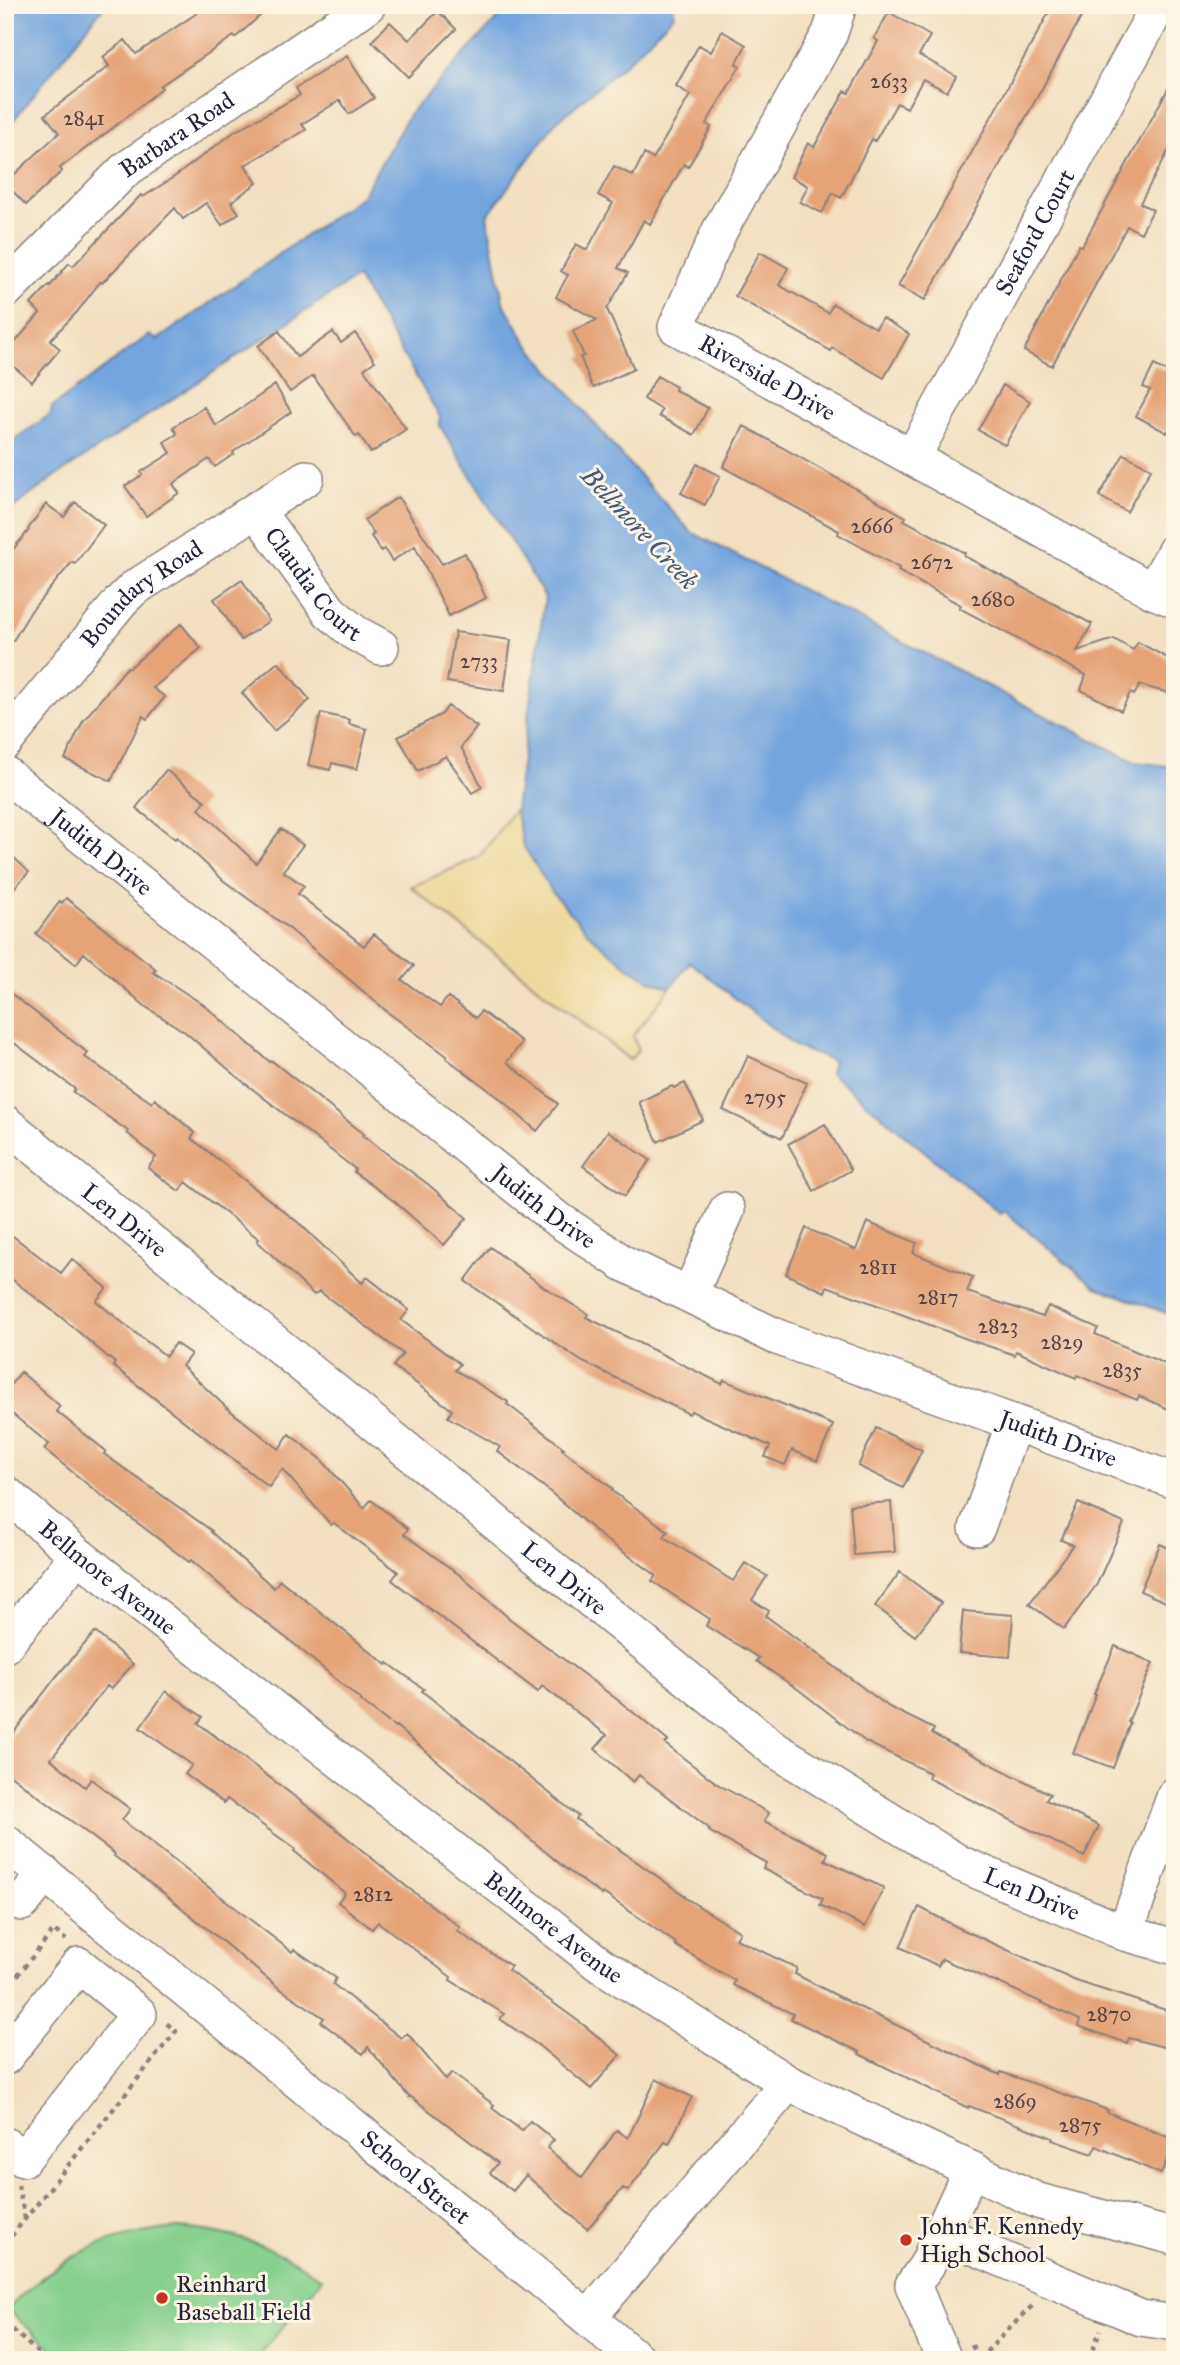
<svg xmlns="http://www.w3.org/2000/svg" width="1180" height="2365" font-family="'IM FELL Great Primer',serif">
	<style>
		.green { fill: #87d18d; stroke: #547a64; stroke-width: 2 }
		.sand { fill: #eeda9e; stroke: #887e6c; stroke-width: 2 }
		.water { fill: #73a6df; stroke: #4a648d; stroke-width: 2 }
		.building { fill: #e5a376 }
		.lines { fill: none; stroke-linecap: round; stroke-linejoin: round }
		.minor-casing { stroke: #8a817e; stroke-width: 38 }
		.path { stroke: #8a817e; stroke-width: 4.5; stroke-dasharray: 5 5; stroke-linecap: butt }
		.minor { stroke: #fff; stroke-width: 35 }
		.poi-dot { fill: #c8321e; stroke: #fcf5e5; stroke-width: 2.5 }
		.labels { text-anchor: middle; stroke-width: 6; stroke-linejoin: round; paint-order: stroke }
		.number-label { font-size: 21px; fill: #53424a }
		.street-label { font-size: 24px; fill: #22223b; stroke: #fcf5e5 }
		.poi-label { font-size: 24px; fill: #22223b; stroke: #fcf5e5; text-anchor: start }
		.water-label { font-size: 26px; font-style: italic; fill: #42577d; stroke: #fcf5e5 }
	</style>
	<rect width="100%" height="100%" fill="#fcf5e5"/>
	<filter id="ink" filterUnits="userSpaceOnUse"><feTurbulence type="fractalNoise" baseFrequency=".0143" numOctaves="2"/><feDisplacementMap in="SourceGraphic" scale="14" xChannelSelector="R" yChannelSelector="G"/><feConvolveMatrix kernelMatrix="1 2 1 2 8 2 1 2 1" color-interpolation-filters="sRGB"/></filter>
	<filter id="wash" filterUnits="userSpaceOnUse"><feTurbulence type="fractalNoise" baseFrequency=".00686" numOctaves="4" result="noise"/><feDisplacementMap in="SourceGraphic" scale="28" xChannelSelector="R" yChannelSelector="G"/><feGaussianBlur stdDeviation="1.57" result="paint"/><feColorMatrix in="noise" values="0 0 0 0 0 0 0 0 0 0 0 0 0 0 0 0 0 1.4 0 .05"/><feComposite in="paint" operator="in"/></filter>
	<g filter="url(#wash)">
		<rect width="100%" height="100%" fill="#f2e0c1"/>
		<path class="green" d="M179 2228C234 2232 277 2246 322 2279L256 2360H66L7 2310C58 2256 106 2234 179 2228Z"/>
		<path class="sand" d="M515 809 523 845 648 979 670 988 633 1036 638 1050 630 1060 411 887 479 857Z"/>
		<path class="water" d="M5 5H105L5 131Z
			M510 5H672L675 14 626 63 555 123 487 216 503 302 527 343 621 455 691 532 1135 762 1175 767V1316L1096 1287 1004 1211 1000 1214 830 1073 833 1061 796 1047 690 962 670 988 648 979 628 967 590 935 552 892 523 845 515 809 545 597 440 426V417L357 277 56 476 5 514V447L51 414 52 407 149 335 157 340 362 196 410 113Z"/>
		<g id="blocks">
			<path class="building" d="M209 5H272L235 38 234 36 160 86 162 88 123 120 60 168 62 171 26 205 5 183 59 133 45 115 109 66 103 57 125 40 136 54Z
				M1053 5H1088L925 300 898 286Z
				M438 11 456 29 408 77 372 41 390 22 409 40Z
				M889 12 930 36 919 55 956 76 947 92 923 79 907 108 897 103 875 141 872 139 841 198 833 193 822 213 800 202 808 186 791 177 808 143 814 147 845 91 849 93 878 41 874 38Z
				M722 31 746 45 736 64 740 66 706 124 711 127 688 167 684 164 650 224 644 220 618 268 628 273 607 309 634 369 593 388 580 357 584 356 573 331 597 320 556 297 568 275 561 271 576 244 587 250 613 203 598 195 614 166 633 176 644 154 653 159 690 95 676 86 699 45 711 52Z
				M347 56 374 98 349 114 340 100 302 124 306 130 245 165 257 183 231 202 239 213 222 225 206 203 183 219 175 208 102 283 100 282 77 312 50 340 60 349 32 382 5 359V354L40 313 31 304 49 285 50 286 69 263 73 266 141 195 143 197 177 175 234 132 300 95 296 88Z
				M1175 76V139L1140 203 1153 210 1141 233 1127 226 1052 366 1024 351 1079 245 1082 246Z
				M760 252 788 268 779 285 828 313 833 304 876 328 882 318 909 334 884 378 832 348 831 351 735 296Z
				M279 331 297 357 333 332 341 343 355 333 375 361 364 369 406 429 371 453 359 435 356 437 313 376 290 392 258 346Z
				M1154 365 1175 376V419L1167 433 1136 416 1150 390 1143 387Z
				M657 376 676 387 675 390 708 408 694 435 659 416 662 410 644 399Z
				M275 385 291 412 233 452 234 454 215 467 209 459 173 484 179 493 146 516 125 486 142 475 141 472 171 453 164 442 177 434 173 427 204 407 216 426Z
				M1003 385 1030 401 1005 445 978 430Z
				M744 426 906 517 904 520 965 553 964 556 1092 624 1077 651 1114 639 1133 650 1138 642 1175 662V695L1140 685 1134 695 1130 693 1121 711 1081 690 1086 675 959 608 961 605 898 571 899 568 838 534 839 531 723 467Z
				M1124 454 1151 469 1127 512 1099 496Z
				M697 464 720 476 705 505 681 493Z
				M398 497 442 564 465 553 486 598 449 616 415 546 392 561 384 549 381 551 371 536 374 534 364 520Z
				M75 502 104 525 75 564 72 562 31 611 5 654V559L29 530 28 529 46 504 64 517Z
				M242 580 269 621 241 640 214 599Z
				M181 624 201 648 153 688 165 697 147 719 143 716 111 781 65 759 83 721 127 667 129 668Z
				M455 632 511 640 504 691 447 682Z
				M278 662 310 700 274 731 242 693Z
				M448 706 477 727 461 747 482 787 472 793 446 756 418 771 398 737 442 714Z
				M321 713 350 720 349 724 367 729 357 769 332 763 330 770 308 765Z
				M166 770 205 801 199 809 256 863 281 829 303 845 283 871 304 886 298 894 364 946 374 934 414 966 402 980 440 1007 448 997 476 1018 481 1011 522 1042 507 1062 558 1104 537 1131 498 1097 446 1058 447 1056 390 1014 291 930 224 881 177 837 175 839 136 808Z
				M5 849 29 872 5 898Z
				M66 898 156 969 153 972 204 1005 270 1062 272 1061 364 1134 362 1135 429 1185 467 1218 444 1245 395 1202 354 1172 355 1169 241 1080 185 1032 146 1007 84 953 76 964 36 934 60 901 62 903Z
				M5 989 88 1053 85 1057 152 1103 155 1099 195 1133 191 1138 300 1224 362 1283 367 1277 409 1310 401 1320 460 1364 455 1370 508 1402 507 1404 564 1448 562 1449 613 1489 612 1491 668 1531 664 1537 733 1581 745 1563 767 1576 752 1600 769 1611 766 1616 889 1707 934 1729 932 1734 1050 1794 1046 1800 1099 1826 1084 1857 928 1778 930 1773 866 1742 799 1690 756 1661 759 1658 706 1626 710 1619 652 1581 656 1575 602 1537 548 1490 497 1451 500 1447 448 1417 452 1410 393 1366 403 1354 319 1291 314 1295 257 1241 259 1239 186 1182 179 1191 148 1168 156 1157 127 1133 128 1131 73 1092 75 1089 5 1036Z
				M748 1056 807 1083 782 1138 723 1110Z
				M685 1083 703 1120 658 1142 639 1102 672 1086 674 1088Z
				M825 1124 851 1170 814 1191 788 1144Z
				M608 1131 650 1160 625 1196 583 1166Z
				M867 1222 917 1243 913 1253 973 1277 967 1292 1043 1317 1048 1306 1098 1328 1095 1334 1175 1368V1412L1139 1396 1137 1400 1077 1375 1076 1378 1016 1351 1015 1355 967 1339 827 1286 825 1292 786 1274 806 1228 856 1250Z
				M5 1230 61 1273 72 1259 107 1288 96 1301 138 1335 166 1356 175 1343 191 1354 182 1366 227 1408 279 1449 289 1434 320 1458 364 1508 371 1500 408 1529 404 1534 461 1576 510 1619 623 1704 668 1741 665 1744 719 1785 769 1813 764 1821 828 1853 825 1860 884 1888 865 1927 820 1905 823 1899 763 1869 766 1863 709 1831 710 1829 639 1775 633 1782 595 1749 607 1735 542 1686 538 1692 392 1580 398 1572 334 1523 331 1525 282 1469 269 1487 113 1366 115 1363 62 1318 5 1274Z
				M490 1247 544 1287 588 1314 586 1317 722 1384 724 1380 833 1425 817 1461 792 1450 785 1465 765 1457 770 1446 691 1411 689 1414 581 1361 465 1281Z
				M21 1372 60 1406 56 1411 106 1451 104 1454 212 1531 211 1532 274 1588 280 1580 387 1665 388 1663 424 1689 422 1691 578 1816 576 1819 685 1896 684 1897 740 1932 736 1939 797 1968 795 1974 853 2004 1000 2075 1001 2072 1108 2110 1107 2112 1175 2140 1161 2174 1096 2146 1093 2154 1052 2140 1053 2138 969 2106 968 2108 859 2054 860 2052 791 2019 793 2014 733 1985 735 1981 675 1945 676 1943 603 1893 602 1895 566 1869 396 1726 395 1727 360 1701 361 1700 294 1644 243 1605 191 1560 189 1562 97 1492 44 1449 49 1444 5 1408V1391Z
				M876 1428 922 1450 903 1488 858 1466Z
				M891 1502 895 1552 854 1555 850 1505Z
				M1078 1503 1124 1523 1097 1584 1064 1629 1029 1604 1073 1545 1061 1540Z
				M1160 1544 1175 1551V1606L1140 1591Z
				M900 1572 941 1603 915 1636 875 1606Z
				M963 1611 1013 1615 1010 1657 959 1653Z
				M95 1632 133 1664 111 1689 107 1686 51 1759 85 1787 91 1779 130 1809 122 1820 292 1952 294 1949 336 1978 333 1984 401 2038 407 2033 446 2080 452 2073 494 2105 492 2108 522 2131 530 2121 554 2140 547 2148 582 2178 617 2130 628 2138 656 2079 692 2097 669 2144 665 2142 628 2191 623 2188 587 2229 526 2175 513 2191 490 2173 498 2163 410 2096 409 2097 368 2047 363 2054 321 2022 324 2018 279 1988 166 1895 114 1856 115 1854 5 1771V1744L56 1677Z
				M1115 1646 1153 1663 1128 1722 1130 1723 1113 1768 1073 1753 1096 1694H1094Z
				M166 1691 203 1717 198 1723 319 1815 407 1887 460 1927 457 1931 511 1966 508 1970 585 2026 620 2055 591 2089 538 2045 500 2019 504 2014 450 1980 451 1977 378 1922 372 1929 338 1902 345 1893 294 1851 295 1849 227 1799 224 1803 185 1774 192 1765 140 1728Z
				M919 1907 957 1927 1076 1981 1175 2013V2050L1129 2038 1127 2043 1078 2026 1080 2020 997 1982V1983L942 1959 938 1966 900 1947Z"/>
		</g>
	</g>
	<g filter="url(#ink)">
		<use href="#blocks" fill-opacity="0" stroke="#8a817e" stroke-width="2"/>
		<g class="lines">
			<defs>
				<g id="minor">
					<path id="s1" d="M839 5 830 33 720 230 676 327 1153 591 1175 600"/>
					<path id="s2" d="M5 291 125 170 368 5"/>
					<path id="s3" d="M912 458 1159 5"/>
					<path id="s4" d="M256 510 330 612 355 633 381 647"/>
					<path d="M1153 591 1175 551"/>
					<path id="s5" d="M5 742 120 602 133 589 306 478"/>
					<path id="s6" d="M5 774 553 1216 623 1263 777 1337 1175 1481"/>
					<path id="s7" d="M5 1123 774 1749 959 1863 1125 1933 1175 1947"/>
					<path d="M690 1294 727 1210"/>
					<path id="s8" d="M5 1493 78 1555 599 1964 788 2083 1038 2201 1175 2237"/>
					<path d="M977 1528 1014 1423"/>
					<path d="M5 1645 78 1555"/>
					<path id="s9" d="M5 1842 588 2318 788 2083"/>
					<path d="M22 1903 45 1874"/>
					<path d="M1125 1933 1175 1795"/>
					<path d="M5 2057 79 1965 139 2014 23 2159 5 2145"/>
					<path d="M941 2233 1141 2318 1175 2323"/>
					<path d="M588 2318 638 2360"/>
					<path d="M944 2360 913 2285 927 2265 971 2169"/>
				</g>
			</defs>
			<use href="#minor" class="minor-casing"/>
			<path class="path" d="M5 1991 54 1930 66 1940
				M18 2185 25 2218
				M5 2244 176 2031 166 2023
				M5 2323 46 2360
				M972 2345 979 2360
				M979 2359 1034 2304
				M1090 2359 1100 2330"/>
			<use href="#minor" class="minor"/>
		</g>
	</g>
	<g class="poi-dot">
		<circle cx="906" cy="2240" r="7"/>
		<circle cx="162" cy="2298" r="7"/>
	</g>
	<g class="labels">
		<g class="number-label">
			<text x="889" y="88">2633</text>
			<text x="84" y="125">2841</text>
			<text x="872" y="533">2666</text>
			<text x="932" y="569">2672</text>
			<text x="993" y="606">2680</text>
			<text x="479" y="668">2733</text>
			<text x="765" y="1104">2795</text>
			<text x="878" y="1274">2811</text>
			<text x="938" y="1304">2817</text>
			<text x="998" y="1333">2823</text>
			<text x="1062" y="1349">2829</text>
			<text x="1122" y="1377">2835</text>
			<text x="373" y="1901">2812</text>
			<text x="1109" y="2021">2870</text>
			<text x="1015" y="2108">2869</text>
			<text x="1080" y="2132">2875</text>
		</g>
		<g class="street-label">
			<text dy="8" stroke="none"><textPath href="#s2" startOffset="233">Barbara Road</textPath></text>
			<text dy="8" stroke="none"><textPath href="#s3" startOffset="257">Seaford Court</textPath></text>
			<text dy="8" stroke="none"><textPath href="#s1" startOffset="466">Riverside Drive</textPath></text>
			<text dy="8" stroke="none"><textPath href="#s4" startOffset="94">Claudia Court</textPath></text>
			<text dy="8" stroke="none"><textPath href="#s5" startOffset="203">Boundary Road</textPath></text>
			<text dy="8" stroke="none"><textPath href="#s6" startOffset="124">Judith Drive</textPath></text>
			<text dy="8" stroke="none"><textPath href="#s6" startOffset="691">Judith Drive</textPath></text>
			<text dy="8" stroke="none"><textPath href="#s7" startOffset="154">Len Drive</textPath></text>
			<text dy="8" stroke="none"><textPath href="#s6" startOffset="1258">Judith Drive</textPath></text>
			<text dy="8" stroke="none"><textPath href="#s8" startOffset="133">Bellmore Avenue</textPath></text>
			<text dy="8" stroke="none"><textPath href="#s7" startOffset="721">Len Drive</textPath></text>
			<text dy="8" stroke="none"><textPath href="#s7" startOffset="1288">Len Drive</textPath></text>
			<text dy="8" stroke="none"><textPath href="#s8" startOffset="700">Bellmore Avenue</textPath></text>
			<text dy="8" stroke="none"><textPath href="#s9" startOffset="530">School Street</textPath></text>
		</g>
		<g class="poi-label">
			<text x="920" y="2234">John F. Kennedy<tspan x="920" dy="28">High School</tspan></text>
			<text x="176" y="2292">Reinhard<tspan x="176" dy="28">Baseball Field</tspan></text>
		</g>
		<g class="water-label">
			<text transform="translate(640 528) rotate(47)" y="9">Bellmore Creek</text>
		</g>
	</g>
	<rect width="1180" height="2365" fill="none" stroke="#fcf5e5" stroke-width="28"/>
</svg>
